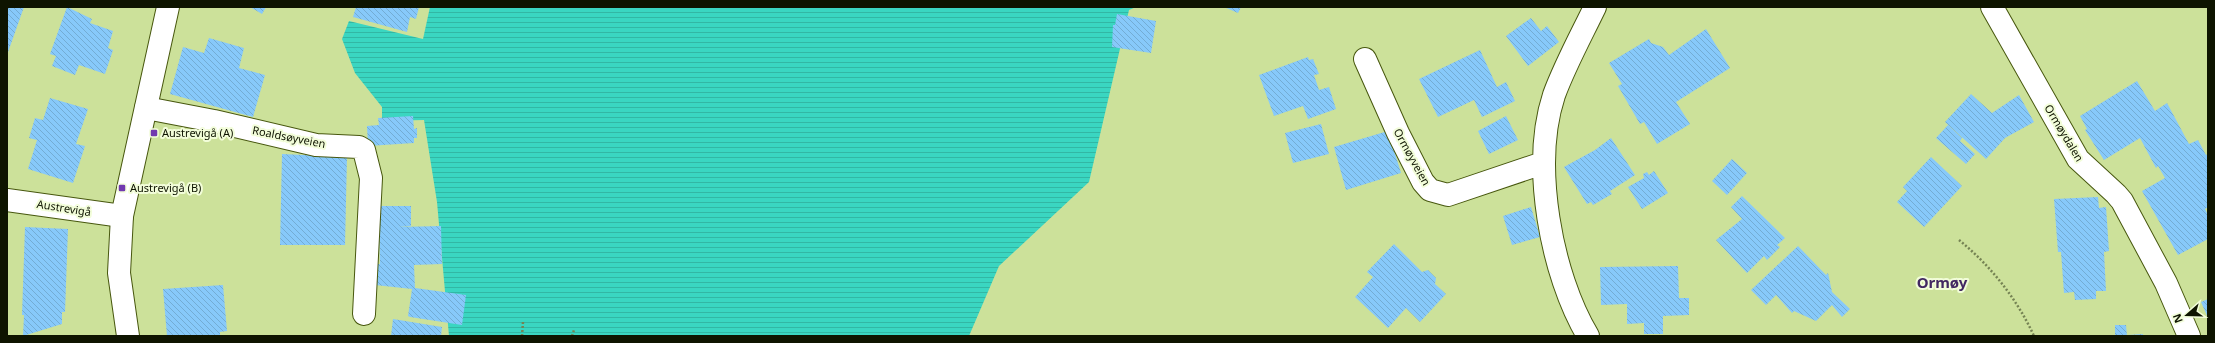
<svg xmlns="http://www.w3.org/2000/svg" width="2215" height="343" font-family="'Noto Sans',sans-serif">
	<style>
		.water { fill: url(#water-rules) }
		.building { fill: url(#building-back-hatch) }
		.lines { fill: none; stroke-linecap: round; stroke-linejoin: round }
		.street-casing { stroke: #47570e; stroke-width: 24 }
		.secondary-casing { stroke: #47570e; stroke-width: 24 }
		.path { stroke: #758353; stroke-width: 2.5; stroke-dasharray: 2 2; stroke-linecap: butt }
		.street { stroke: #fff; stroke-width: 22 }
		.secondary { stroke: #fff; stroke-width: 22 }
		.poi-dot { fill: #7139af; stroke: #f2fdd9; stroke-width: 1.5 }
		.labels { text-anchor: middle; stroke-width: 4; stroke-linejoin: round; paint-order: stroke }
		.poi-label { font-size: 11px; fill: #0e1400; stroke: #f2fdd9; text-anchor: start }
		.street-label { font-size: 11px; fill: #0e1400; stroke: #f2fdd9 }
		.district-label { font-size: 15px; font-weight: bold; fill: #422862; stroke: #f2fdd9 }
	</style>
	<defs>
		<pattern id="water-rules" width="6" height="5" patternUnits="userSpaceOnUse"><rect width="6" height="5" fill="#3ad6c1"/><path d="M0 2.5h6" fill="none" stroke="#32b7a4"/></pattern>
		<pattern id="building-back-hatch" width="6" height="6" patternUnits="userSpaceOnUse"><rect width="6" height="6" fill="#87c9fa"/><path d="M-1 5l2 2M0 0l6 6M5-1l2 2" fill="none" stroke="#73acd4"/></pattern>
	</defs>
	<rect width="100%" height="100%" fill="#cce19a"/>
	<path class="water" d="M430 7H1136L1129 10 1089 182 999 266 969 336H449L437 202 424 120 382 121V107L355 73 342 39 349 21 423 39Z"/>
	<path class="building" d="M7 7H24L7 55Z
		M67 7 92 19 90 23 113 31 108 48 113 50 105 74 79 65 75 75 52 66 56 56 50 54Z
		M250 7H266L262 14Z
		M356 7H419L416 19 410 17 407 32 353 17Z
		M1224 7H1241L1238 13Z
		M1117 14 1156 21 1151 53 1112 47 1113 25H1115Z
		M1531 18 1541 31 1547 26 1559 42 1528 66 1506 36Z
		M1706 29 1730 68 1676 102 1690 124 1657 144 1644 122 1640 124 1618 86 1622 84 1609 63 1649 39 1651 43 1663 47 1669 55Z
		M209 38 244 48 239 68 265 75 253 117 170 94 183 47 204 53Z
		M1480 50 1497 87 1506 82 1515 101 1482 117 1474 100 1438 117 1419 79Z
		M1308 57 1309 60 1313 59 1319 74 1314 75 1319 90 1329 87 1336 109 1308 119 1303 106 1274 116 1259 75Z
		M2137 81 2155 111 2167 103 2189 144 2198 140 2206 155 2208 154V207L2205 209 2208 215V239L2178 255 2142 191 2165 178 2158 166 2156 168 2140 138 2104 160 2085 130 2087 129 2080 116Z
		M1971 94 1992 113 2019 95 2034 122 2005 138 1986 159 1945 122Z
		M50 98 88 109 76 144 85 146 73 183 28 169 37 140 29 138 35 118 43 120Z
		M413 116 414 129 417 128V138H414V143L368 146 367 126 379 125 378 118Z
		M1506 116 1518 140 1489 154 1478 131Z
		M1321 124 1329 154 1293 163 1285 133Z
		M1948 125 1962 138 1960 141 1975 154 1966 164 1936 138Z
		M1388 131 1401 173 1346 190 1334 147Z
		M1611 138 1635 175 1610 191 1612 194 1593 205 1591 202 1587 204 1564 167 1595 150Z
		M282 154 347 157 345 245H280Z
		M1931 157 1962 186 1924 227 1897 202 1907 191 1903 187Z
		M1732 159 1747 173 1727 195 1712 181Z
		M1654 171 1668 193 1642 209 1628 187 1644 178 1643 174 1647 172 1649 175Z
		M1742 196 1785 238 1777 245 1780 247 1767 260 1764 256 1747 273 1716 240 1742 219 1731 207Z
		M2098 197 2099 208 2106 207 2109 251 2104 252 2106 291H2096V299L2075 300 2074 292 2064 293 2061 252H2058L2054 199Z
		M379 206H411V226L398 227 441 226 442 264 414 265 415 288 466 295 462 325 410 317 408 316 412 289 375 285V264H380Z
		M1531 207 1540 237 1512 245 1503 216Z
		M25 227 68 229 65 312H62V324L23 336 24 315H22Z
		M1394 244 1422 272 1428 270 1436 278 1435 284 1446 294 1420 322 1406 308 1388 328 1355 297 1373 277 1367 272Z
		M1798 246 1826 275 1828 273 1832 292 1850 309 1842 317 1832 305 1816 321 1794 311 1792 313 1776 295 1766 305 1751 290Z
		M1678 266 1679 298H1689V315L1663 316V334H1644V323L1627 324V304L1601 305 1600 267Z
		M223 285 227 331 220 332V336H167L163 289Z
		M2208 299V318L2201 302Z
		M393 319 442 327 441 336H391Z
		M2115 325H2126L2127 336H2115Z
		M2143 334V336H2128V335Z"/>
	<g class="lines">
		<defs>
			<path id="street" d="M1992 7 2078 159 2116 194 2122 201 2166 283 2189 336
				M1365 59 1398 133 1423 182 1430 190 1448 195 1543 163
				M146 108 214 121 316 145 359 147 364 150 371 178 364 314
				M7 200 122 216
				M1588 336C1551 274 1531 165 1554 95 1565 65 1581 36 1595 7"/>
			<path id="secondary" d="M128 336 119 273 122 216 168 7"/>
		</defs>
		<use href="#street" class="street-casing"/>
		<use href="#secondary" class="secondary-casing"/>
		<path class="path" d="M1959 240C1991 266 2017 299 2034 336
			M522 336 523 322
			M572 336 574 330"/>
		<use href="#street" class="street"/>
		<use href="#secondary" class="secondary"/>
	</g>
	<g class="poi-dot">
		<rect x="150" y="129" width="8" height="8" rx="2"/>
		<rect x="118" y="184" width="8" height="8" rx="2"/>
	</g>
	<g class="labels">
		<g class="poi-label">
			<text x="162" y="137">Austrevigå (A)</text>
			<text x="130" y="192">Austrevigå (B)</text>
		</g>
		<g class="street-label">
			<text transform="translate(2064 133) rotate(59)" y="4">Ormøydalen</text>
			<text transform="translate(289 137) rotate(11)" y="4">Roaldsøyveien</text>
			<text transform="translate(1412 157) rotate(61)" y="4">Ormøyveien</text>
			<text transform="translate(64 208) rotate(9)" y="4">Austrevigå</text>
		</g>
		<g class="district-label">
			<text x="1942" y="288">Ormøy</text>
		</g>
	</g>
	<rect width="2215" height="343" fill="none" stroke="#0e1400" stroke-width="16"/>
	<g transform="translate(2187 315) rotate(250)" stroke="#f2fdd9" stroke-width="3" paint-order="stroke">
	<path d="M0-3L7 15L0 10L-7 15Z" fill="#0e1400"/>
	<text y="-6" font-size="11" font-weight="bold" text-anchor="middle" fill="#0e1400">N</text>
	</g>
</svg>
